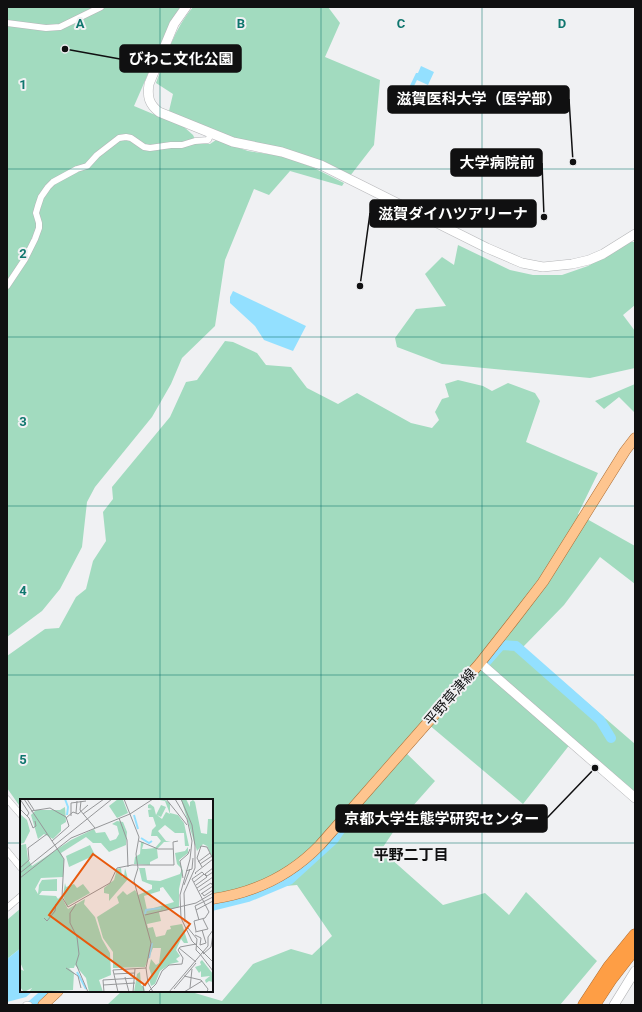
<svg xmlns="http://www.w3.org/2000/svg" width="642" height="1012" font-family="Roboto,'Noto Sans JP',sans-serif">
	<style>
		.green { fill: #a2dbbf }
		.water { fill: #93e0ff }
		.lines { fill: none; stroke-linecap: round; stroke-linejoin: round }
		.river { stroke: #93e0ff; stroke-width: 10 }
		.street-casing { stroke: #b5b6b8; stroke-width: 7 }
		.secondary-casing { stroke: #b5b6b8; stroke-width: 10 }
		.primary-casing { stroke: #ab6c33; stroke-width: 11 }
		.highway-casing { stroke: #ab6c33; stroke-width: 13 }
		.street { stroke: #fff; stroke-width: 6 }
		.secondary { stroke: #fff; stroke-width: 9 }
		.primary { stroke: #fec58f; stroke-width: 10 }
		.highway { stroke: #fe9e45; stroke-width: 12 }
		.grid { fill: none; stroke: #0f766e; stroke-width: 1; stroke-opacity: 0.55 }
		.labels { text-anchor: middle; stroke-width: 4; stroke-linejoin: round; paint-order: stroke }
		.street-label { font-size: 14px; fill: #101011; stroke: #f0f1f3 }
		.neighbourhood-label { font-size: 15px; font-weight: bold; fill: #101011; stroke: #f0f1f3 }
		.inset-river { fill: none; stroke: #93e0ff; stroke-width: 2 }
		.inset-road { fill: none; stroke: #969799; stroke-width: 1 }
		.view { fill: #e8590c; fill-opacity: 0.15; stroke: #e8590c; stroke-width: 2 }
		.inset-edge { fill: none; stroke: #101011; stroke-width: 2 }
		.grid-label { font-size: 13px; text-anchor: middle; font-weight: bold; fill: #0f766e; stroke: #f0f1f3; stroke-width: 4; stroke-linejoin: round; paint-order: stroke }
		.leader { fill: none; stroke: #101011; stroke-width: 1.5 }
		.callout-dot { fill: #101011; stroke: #f0f1f3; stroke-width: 1.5 }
		.callout { fill: #101011; stroke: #101011; stroke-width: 1.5 }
		.callout-label { font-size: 15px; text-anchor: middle; font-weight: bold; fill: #fff }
	</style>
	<rect width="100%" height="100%" fill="#f0f1f3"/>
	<path class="green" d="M7 7H181L162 42 134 106 184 127 193 135 197 143 210 144 216 140 248 151 282 156 312 167 344 183 342 186 290 171 269 195 254 189 225 260 215 326 182 358 171 384 152 417 95 487 87 502 82 547 60 589 42 611 7 637Z
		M193 7H328L340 23 325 57 380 80 374 145 350 176 239 141 209 130 169 111 173 94 156 83C166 57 174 29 193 7Z
		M628 242H635V305L623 315 635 331V368L590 378 442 364 397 347 395 338 416 309 446 306 425 274 442 257 454 265 458 245 510 270 533 275H562L588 266Z
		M225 341 233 342 257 353 266 365 291 367 307 388 338 404 357 393 411 423 432 428 439 420 435 412 442 399 449 397 445 384 458 380 483 386 492 391 508 383 535 393 540 401 526 442 598 473 578 514 635 546V584L600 557 564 605 523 647 635 744V798L571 743 523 804 428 724 404 751 435 781 404 816 381 850 443 905 485 893 509 915 526 892 597 961 560 1005H107L122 991H188L222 1001 253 964 291 949 312 955 332 936 297 885 252 889 212 898V800H21V808L7 788V656L45 629 59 628 76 597 86 589 93 561 106 541 103 512 113 499 112 487 170 417 186 382 197 380Z
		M635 384V413L619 397 604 409 595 401Z
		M21 908V948L7 959V920Z"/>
	<path class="water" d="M421 66 434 72 428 85 417 80 409 96 406 94 416 73H418Z
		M233 291 306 326 293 351 264 340 255 326 230 303V297Z
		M21 948V991H33L26 997 7 1002V959Z"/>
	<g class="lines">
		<path class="river" d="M486 662 501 645 516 646 600 720 611 738
			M212 906 248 897 289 880 334 839 345 823
			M32 1005 48 991"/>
		<defs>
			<path id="street" d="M7 23 46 28 60 27 101 7
				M7 286 25 259 35 239 39 228V223L36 213 38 206 41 197 48 187 53 182 77 169 87 166 97 155 119 138 126 137 131 138 144 147 150 148 171 145H182L195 141 208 140 211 134
				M7 799 21 815
				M7 851 21 868
				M7 908 21 896
				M26 1005H29"/>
			<path id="secondary" d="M186 7 174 24 149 84C147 97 149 104 159 112L233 142 282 152 321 165 487 248 522 263 543 267 572 264 589 260 603 254 635 234
				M480 663 635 798
				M614 1005 635 971"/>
			<path id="primary" d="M212 899C254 893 291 875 320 845L480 663 513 621 543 582 625 451 635 438
				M43 1005 58 991"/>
			<path id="highway" d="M584 1005 609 967 635 935
				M594 1005 611 979 635 948"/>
		</defs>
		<use href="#street" class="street-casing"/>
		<use href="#secondary" class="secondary-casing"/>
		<use href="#primary" class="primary-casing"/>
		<use href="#highway" class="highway-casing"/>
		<use href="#street" class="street"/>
		<use href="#secondary" class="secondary"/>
		<use href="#primary" class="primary"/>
		<use href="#highway" class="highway"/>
	</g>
	<path class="grid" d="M160 7V800M321 7V1005M482 7V1005M7 169H635M7 337H635M7 506H635M7 675H635M7 843H21M212 843H635M160 991V1005"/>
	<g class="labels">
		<g class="street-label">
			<text transform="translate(450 697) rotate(-49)" y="5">平野草津線</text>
		</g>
		<g class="neighbourhood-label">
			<text x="411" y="860">平野二丁目</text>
		</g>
	</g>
	<g transform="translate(20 799)">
		<rect width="193" height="193" fill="#f0f1f3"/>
		<path d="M98 0 103 1 108 14 97 19 89 7ZM134 0 145 1 150 4V14L158 16 164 24 169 47H165L164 34H155L145 26 138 32 146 42 151 43H144L137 50 138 59 130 63V66L114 65 115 58 120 55 121 43H124L122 50H126L135 49 141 42 137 37H131L132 31 136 27 133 18H129L128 11 132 10 128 9V6L130 5 134 8 136 16 141 6 146 8 141 18 137 16 142 20 146 13 150 15 145 2ZM161 0H166L170 8V3L173 1 175 3 181 34 187 35 188 20H193V60L187 47 183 45 177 52ZM45 8 46 23 41 26V32L33 40 24 35 18 40 11 16 16 11H40ZM0 15 7 21 10 32 4 44 0 45ZM97 22 103 23 107 33 106 46 89 53 81 44H73L66 38 41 54 44 61 43 78 21 79 15 90 18 95 19 86 22 81 37 80V92H22L19 96 36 97 38 100 41 97 48 110 65 100 64 105 75 118 82 140 90 154 91 176 79 181 83 193H69L66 179 55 166 54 169H49L54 174 53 191 9 193 12 189 4 193 0 188V170L4 172 0 163V46L6 45 8 60 12 67 51 41 74 30 76 34 85 33 90 42 96 40 99 35 97 27 92 25ZM70 46 75 56 49 68 46 57ZM168 48V54L159 61 163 72 159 90V108L139 113 141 122 127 125 128 129 133 128 136 138 145 136 147 131 151 130 150 127 162 125 168 144H164L161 140 156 151 160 157 156 160 159 163 150 165 140 172 135 185 131 187 129 180 132 178 129 169 131 160 136 166 139 164 141 149H133L125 168 93 169V153L83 139 77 118 99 104 97 98 103 92 107 96 115 91 118 96 132 90V86L122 82 119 69H125L127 81 140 82 160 75 162 70 157 65 155 54 165 52ZM143 88 154 103 127 111 124 97 140 92V89ZM101 69 102 78H104L105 69 108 80 89 102V95L84 94V89L94 81 97 70ZM45 84 46 88 54 85 57 89 63 85 70 94 47 107 43 97ZM182 161 193 175V183L189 182 186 184 185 181 190 177 181 178V172L179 174 175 168 181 166 180 163ZM120 173 121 186 124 188 125 193H114L117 175Z" fill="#a2dbbf" fill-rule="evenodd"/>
		<path class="inset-river" d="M45 0 48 8 47 16M114 16 118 30M121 39 129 44 132 42M125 115 126 111 141 109M129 159 132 144M57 173 66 190"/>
		<path class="inset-road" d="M0 0 9 14 7 17M4 0 44 60 42 98 48 108 90 84 97 69 112 66H154L153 43 158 42M7 0 14 11M104 0 119 38 116 55 118 69 114 82 131 144 126 169 128 184 133 193M146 0 167 26M155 0 167 20 172 42 170 60 160 96 161 119 172 142 193 163M161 0 172 26 175 47V69L164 94 165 123M61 2 60 11 75 29M0 10 9 19 13 29 16 27 15 22M11 12 30 9 46 18 49 27 32 42M56 14 57 2M63 15 84 0M51 17V4L66 2M46 19 53 13 58 15 68 6M99 19 107 41 108 68M119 42 138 50H153M178 63 190 54 193 60M180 65 192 57M182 68 177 59 181 47 187 48 190 54M0 69 9 61 8 49 27 35M193 69 185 75 187 77 193 73M166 72 172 70 173 59M0 74 92 0M176 75 175 74 193 60M0 79 51 39 110 15 133 0M163 79 160 62 168 55 170 50M174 83 184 75M164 86 170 70M176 86 187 78 182 73 172 80 189 113 185 119 174 122 176 132M177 89 193 78M179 92 191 84 193 87M182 94 184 97 193 91M181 95 193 87M56 105 50 114V124L57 138 59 155 56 165 68 193M176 111 193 102M125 116 176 104 193 94M24 119 27 122 35 112 36 105M179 121 175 107 193 98M168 129 177 140 176 151 180 155M175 133 188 130 183 120M175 136 181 139 180 146 186 144 182 131M159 149 176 163M180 155 193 172M183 155 191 148 193 135M46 169 58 177M94 175 115 174M58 177 61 189M164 177 181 181 188 190 187 193M105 178 109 193M83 186 115 184M170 189 172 170M154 190 176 164M84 193 83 181 116 179M98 193 93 171 126 169M113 193 115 170M124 193 123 187 128 182M128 193 136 185 142 172 149 166 162 165 163 159 158 151 160 148 176 145M149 193 188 147V138L193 131M164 193 182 182"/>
		<path class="view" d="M73 55 170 125 125 186 29 116Z"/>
		<rect width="193" height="193" class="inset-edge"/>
	</g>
	<g class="grid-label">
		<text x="80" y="28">A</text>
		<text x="241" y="28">B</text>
		<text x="401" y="28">C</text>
		<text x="562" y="28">D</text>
		<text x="23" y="89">1</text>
		<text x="23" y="258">2</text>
		<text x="23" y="426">3</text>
		<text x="23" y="595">4</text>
		<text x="23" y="764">5</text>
	</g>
	<path class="leader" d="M65 49L120 59M573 162L569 99M544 217L542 163M360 286L370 213M595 768L547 818"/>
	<g class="callout-dot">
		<circle cx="65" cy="49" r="4"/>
		<circle cx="573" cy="162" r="4"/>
		<circle cx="544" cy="217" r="4"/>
		<circle cx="360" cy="286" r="4"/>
		<circle cx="595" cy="768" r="4"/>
	</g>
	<g class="callout">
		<rect x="120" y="45" width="121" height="27" rx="4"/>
		<rect x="388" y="86" width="181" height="27" rx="4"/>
		<rect x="451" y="149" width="91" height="27" rx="4"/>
		<rect x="370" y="200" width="166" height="27" rx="4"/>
		<rect x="336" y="805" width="211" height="27" rx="4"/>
	</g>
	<g class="callout-label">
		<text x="181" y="64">びわこ文化公園</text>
		<text x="479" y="104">滋賀医科大学（医学部）</text>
		<text x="497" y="168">大学病院前</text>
		<text x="453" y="219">滋賀ダイハツアリーナ</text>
		<text x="442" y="824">京都大学生態学研究センター</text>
	</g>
	<rect width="642" height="1012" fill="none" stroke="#101011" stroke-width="16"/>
</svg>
